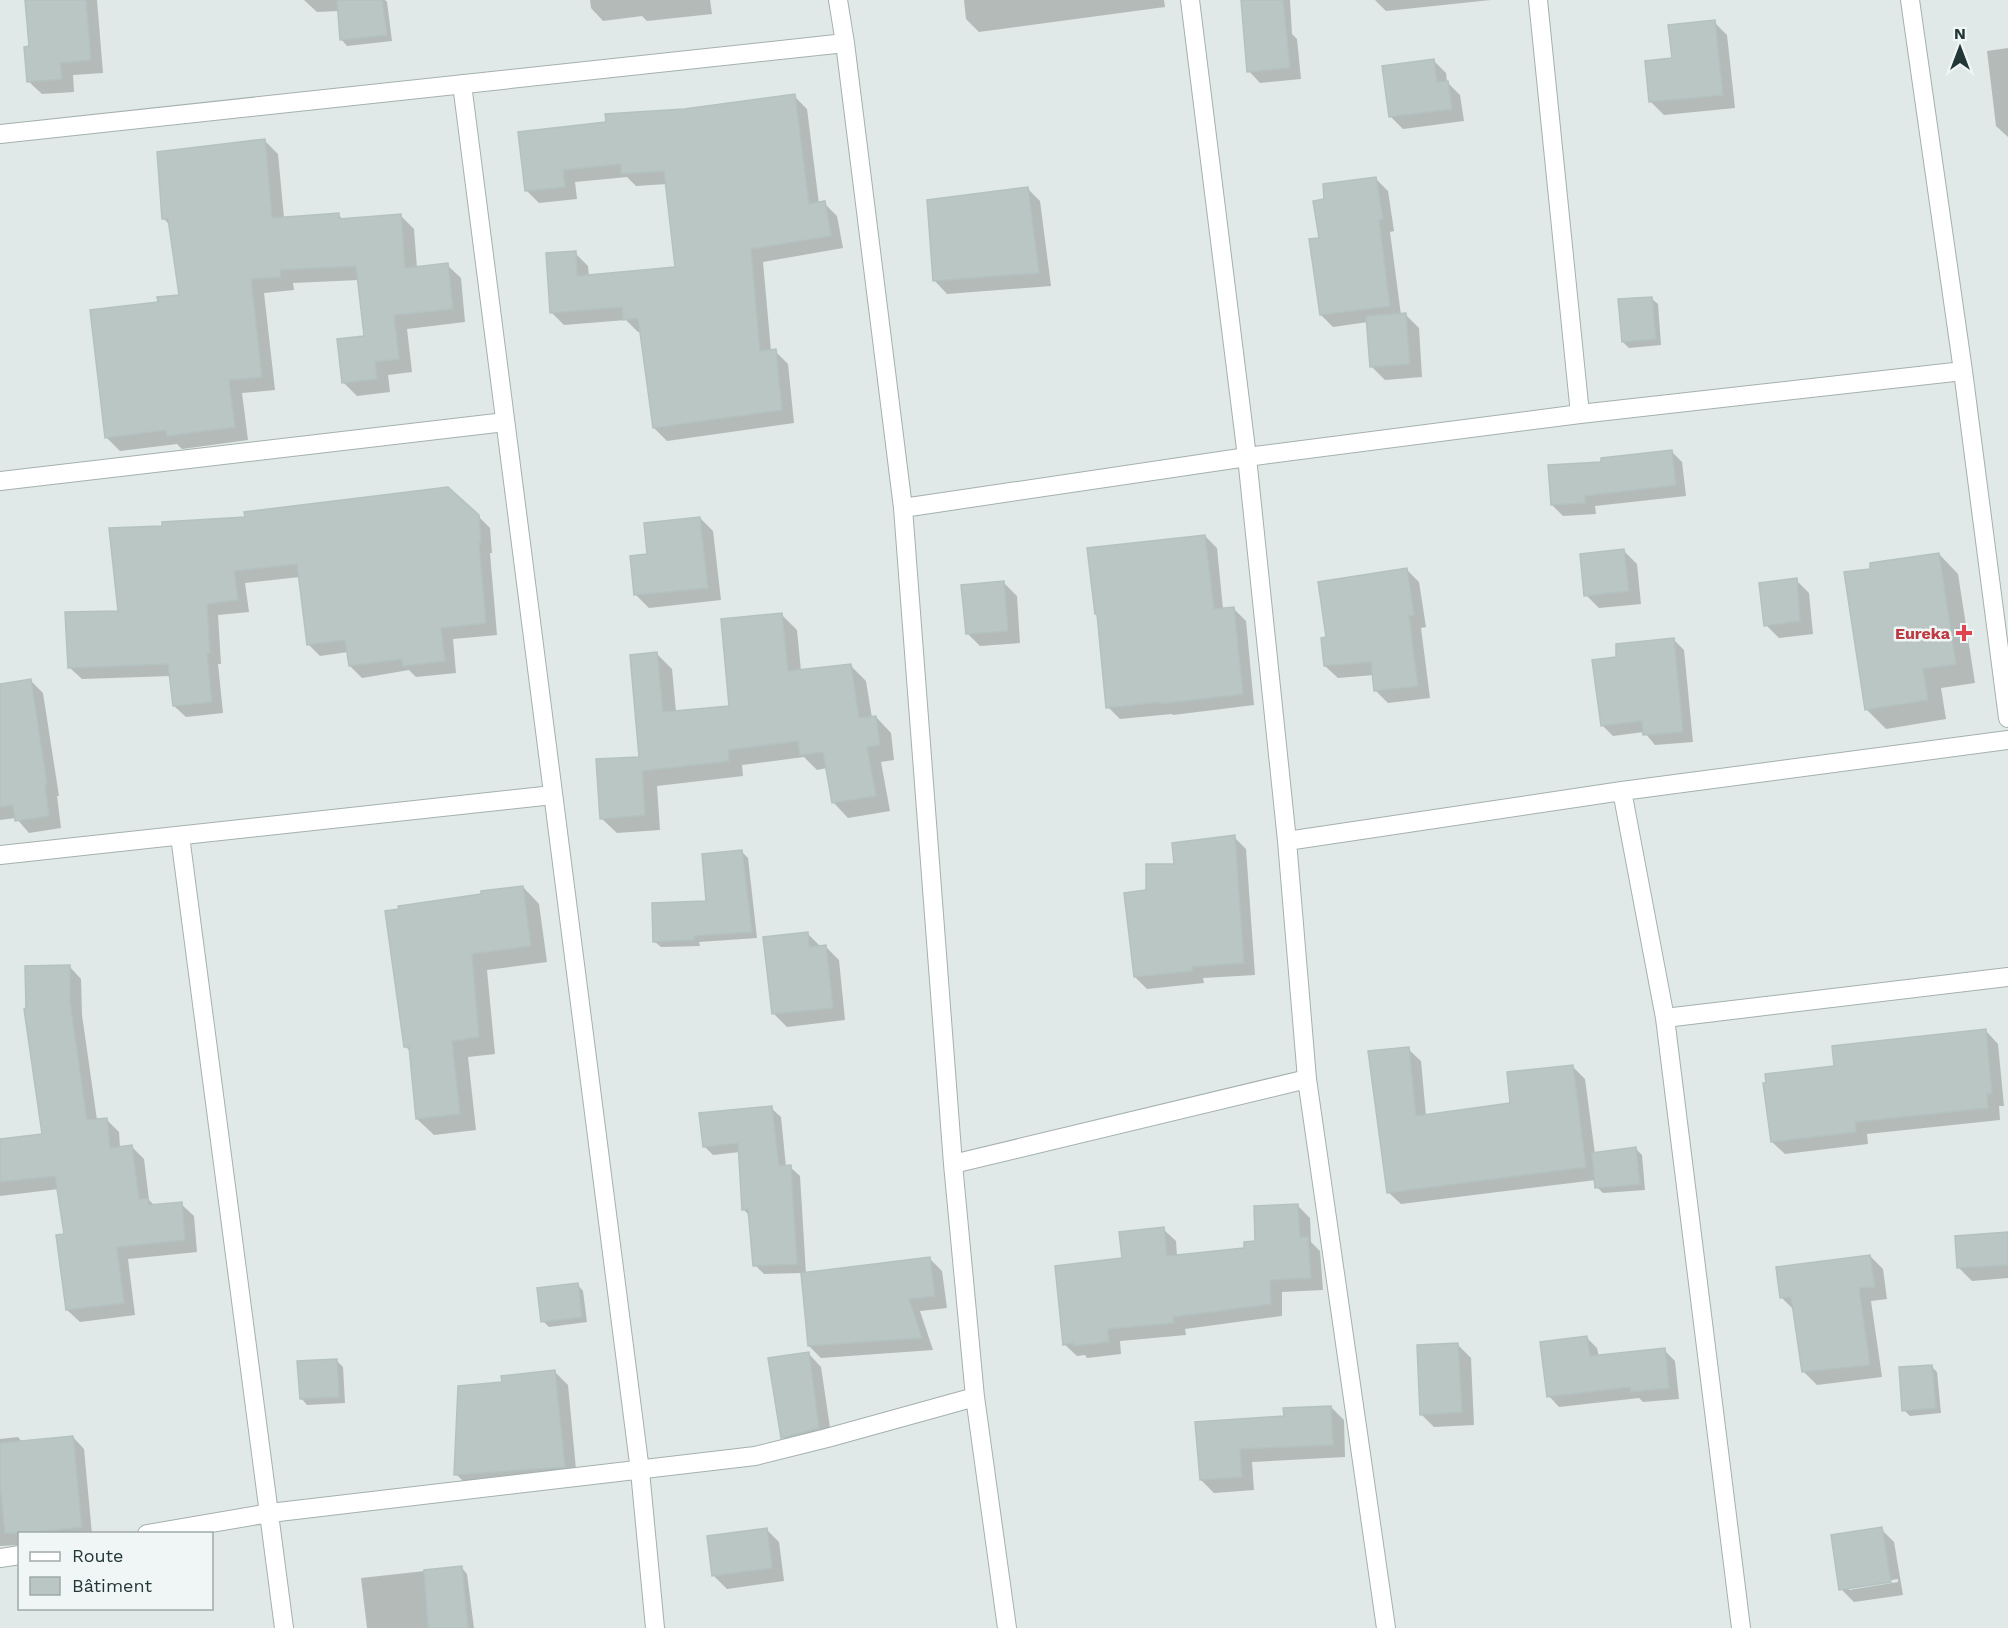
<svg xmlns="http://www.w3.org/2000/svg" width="2008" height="1628" font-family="'Work Sans',sans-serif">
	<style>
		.shadow { fill: #0003; fill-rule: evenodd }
		.building { fill: #b9c6c4; stroke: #b3c2c0; stroke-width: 1.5 }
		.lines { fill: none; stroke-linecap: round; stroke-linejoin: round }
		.minor-casing { stroke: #a4b0af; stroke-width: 20 }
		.minor { stroke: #fff; stroke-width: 18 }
		.health-dot { fill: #e0444e; stroke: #f0f6f5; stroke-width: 2 }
		.labels { text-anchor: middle; stroke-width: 5; stroke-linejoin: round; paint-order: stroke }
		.health-label { font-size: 16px; font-weight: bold; fill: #be3a42; stroke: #f0f6f5; text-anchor: end }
	</style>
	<rect width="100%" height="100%" fill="#e0e9e7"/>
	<path class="shadow" d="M27 0H97L103 73 73 75 74 92 42 94 28 81 31 48Z
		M304 0H385L387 2 392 41 347 46 341 39 339 11 317 12Z
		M590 0H710L712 14 647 21 642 16 603 21 591 8Z
		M964 0H1164L1165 7 979 32 966 19Z
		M1243 0H1290L1292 34 1297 39 1301 79 1260 83 1249 71Z
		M1375 0H1491L1386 11Z
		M1714 22 1727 35 1735 108 1664 115 1651 102 1673 59Z
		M2008 48V137L1996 126 1987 51Z
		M1433 60 1446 73 1447 82 1460 95 1464 121 1403 129 1390 116Z
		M794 96 807 109 819 204 824 203 837 216 843 248 763 262 771 351H775L788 364 794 423 667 441 654 428 641 332H638L626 320 564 325 551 312 575 253 588 266 589 276 677 268 667 184 636 186 627 177 575 182 577 199 539 203 526 190 608 124 684 110Z
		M264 140 278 154 284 218 338 215 344 220 400 215 414 229 417 268 447 265 461 278 465 322 407 329 412 372 388 375 390 392 357 396 343 382 366 337 359 280 293 283 294 290 264 293 275 390 242 393 248 440 182 449 177 444 120 451 106 437 159 303 180 296 171 226 164 219Z
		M1376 179 1388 191 1394 231 1390 232 1401 315H1406L1419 328 1422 377 1385 380 1372 367 1368 322 1333 327 1321 315V239L1326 200Z
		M1027 188 1040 201 1051 286 947 294 934 280Z
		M1651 298 1658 304 1661 345 1629 348 1623 342Z
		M1671 451 1682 462 1686 496 1595 506 1596 514 1563 516 1552 505 1603 463Z
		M478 516 490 528 492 553H490L497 635 453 639 456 673 416 677 409 670 362 678 350 666 348 652 320 656 308 644 300 577 245 583 249 612 218 615 221 664H218L223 713 186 717 174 706 171 676 82 679 70 668 120 612 110 529Z
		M700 518 713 531 721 600 649 608 636 595 649 555Z
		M1205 536 1217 548 1223 609H1234L1246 621 1254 705 1173 715 1172 714 1120 719 1108 707Z
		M1624 551 1637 564 1641 604 1599 608 1586 595Z
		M1939 554 1958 574 1975 683 1941 688 1946 719 1886 729 1866 709 1872 570Z
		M1407 570 1419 582 1426 627 1421 628 1430 698 1388 703 1376 691 1374 675 1338 678 1325 666 1327 638Z
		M1796 580 1809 593 1813 634 1779 638 1766 625Z
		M1004 583 1017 596 1020 643 980 646 967 633Z
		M782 615 797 630 801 671 851 666 866 681 872 718 876 717 891 733 894 760 881 762 890 811 848 818 833 802 827 768 817 770 804 757 742 765 743 776 657 786 660 830 617 833 601 818 641 758 657 654 672 669 676 712 730 708Z
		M1674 640 1684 650 1693 742 1655 745 1644 732 1613 736 1603 726 1618 658Z
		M31 681 43 693 59 796H57L61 828 29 833 16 818 0 820V684Z
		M1234 837 1246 849 1255 975 1203 978 1204 983 1147 989 1135 977 1148 891 1176 866Z
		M742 852 748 858 757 938 699 942 700 946 661 947 654 941 708 902Z
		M523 887 539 904 547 962 487 970 495 1054 468 1057 476 1130 434 1135 417 1119 410 1051 406 1047 401 911Z
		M807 933 821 947H826L839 960 845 1020 787 1027 774 1014Z
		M69 966 81 979 82 1015 97 1120H107L119 1132 120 1148 131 1146 144 1159 149 1200 155 1206 181 1204 194 1216 197 1252 128 1259 135 1315 80 1322 67 1310 66 1235 59 1189 0 1196V1141L43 1136Z
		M1986 1031 1998 1044 2004 1106H1999L2000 1120 1867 1134 1868 1144 1785 1154 1772 1142Z
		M1408 1049 1421 1061 1426 1116 1512 1104 1572 1066 1585 1079 1595 1154 1636 1149 1642 1155 1645 1190 1603 1193 1597 1187 1596 1180 1401 1204 1388 1192Z
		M771 1108 781 1117 786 1167H790L800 1176 806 1274 930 1259 942 1271 947 1308 920 1311 933 1350 821 1358 809 1346 802 1273 764 1274 755 1265 750 1216 743 1209 740 1152 713 1155 704 1146Z
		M1297 1205 1310 1218 1311 1242 1320 1251 1323 1290 1282 1292V1316L1185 1329 1186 1335 1120 1341 1121 1354 1087 1358 1085 1355 1077 1356 1064 1344 1124 1260 1163 1229 1176 1241 1177 1257 1246 1249 1257 1242Z
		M2008 1233V1278L1972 1281 1959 1268Z
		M1870 1256 1883 1269 1887 1299 1871 1301 1882 1377 1817 1385 1804 1372 1795 1311 1782 1298Z
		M577 1284 583 1291 587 1322 549 1327 543 1321Z
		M1587 1338 1597 1348 1599 1357 1664 1350 1675 1361 1679 1399 1643 1402 1639 1398 1559 1407 1549 1396Z
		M1458 1345 1471 1358 1474 1425 1434 1427 1421 1414Z
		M808 1353 821 1367 832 1441 795 1450 782 1437Z
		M337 1361 343 1367 345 1403 307 1405 301 1398Z
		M1931 1366 1937 1372 1941 1413 1910 1416 1904 1410Z
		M555 1372 568 1385 577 1480 469 1487 456 1474 503 1383Z
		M1331 1407 1344 1420 1345 1457 1252 1462 1254 1490 1214 1493 1201 1480 1197 1424 1285 1417Z
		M18 1437 22 1442 73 1437 84 1449 92 1534H20V1545L0 1546V1439Z
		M766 1529 779 1542 784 1581 727 1589 714 1576Z
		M1881 1529 1894 1542 1903 1595 1854 1602 1841 1589ZM1898 1579V1582L1849 1590V1587Z
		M461 1567 467 1574 474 1628H367L361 1578Z"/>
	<path class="building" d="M25 0H86L91 60 60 63 62 79 27 82 24 47 29 46Z
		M337 0H382L387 35 340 40Z
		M1241 0H1283L1290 68 1247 72Z
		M1715 20 1723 95 1649 102 1645 61 1672 58 1668 25Z
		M1434 59 1437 82 1448 81 1452 109 1389 117 1382 66Z
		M795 94 809 204 825 201 831 236 751 249 760 351 776 349 782 410 653 428 638 318 623 320 622 307 550 313 546 253 576 251 577 276 675 267 664 171 621 174V164L563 170 565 187 525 191 518 132 606 122 605 114 684 109Z
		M265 139 272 218 339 213V219L401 214 405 268 448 263 453 309 394 315 399 359 375 362 377 379 342 383 337 339 364 336 356 266 280 270 281 277 251 279 262 377 229 380 235 427 167 436 166 430 105 438 90 310 158 302 157 297 179 295 168 219H162L157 152Z
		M1376 177 1383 219 1379 220 1390 306 1320 315 1309 239 1319 238 1313 201 1324 199 1323 184Z
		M1028 187 1039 273 933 281 927 200Z
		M1652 297 1656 339 1622 342 1618 299Z
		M1406 313 1410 364 1370 367 1366 316Z
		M1672 450 1676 485 1585 496V503L1551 505 1548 465 1601 462V458Z
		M448 487 479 515 481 542H479L486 623 441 628 445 661 403 666 402 659 349 666 345 640 307 645 297 564 234 571 238 600 207 604 210 653H207L212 702 173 706 168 664 68 668 65 612 118 611 109 528 162 526V522L245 517 244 512Z
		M700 517 708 588 634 595 630 556 647 554 644 523Z
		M1205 535 1214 609 1234 607 1243 694 1160 704V702L1106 708 1097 614H1095L1087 548Z
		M1624 549 1629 591 1584 596 1580 554Z
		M1939 553 1956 664 1923 669 1928 700 1865 710 1844 572 1870 569V563Z
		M1407 568 1414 615 1409 616 1418 686 1374 691 1371 662 1324 666 1321 638 1326 637 1318 582Z
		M1797 578 1800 621 1764 626 1759 583Z
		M1004 581 1008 631 966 634 961 585Z
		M782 613 788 671 851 664 859 718 876 716 880 745 867 747 876 796 832 803 823 752 800 755 798 741 728 750 729 761 642 771 645 815 600 819 596 759 639 757 630 655 657 652 663 712 729 706 721 619Z
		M1674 638 1683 732 1643 735 1642 721 1601 726 1592 660 1616 657V644Z
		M31 679 47 784H45L49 816 15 821 13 805 0 807V684Z
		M1235 835 1244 963 1192 967V971L1134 977 1124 893 1146 890V864H1174L1172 843Z
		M742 850 752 932 694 936V940L653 942 652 903 706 901 702 854Z
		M523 886 531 946 472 954 479 1037 452 1041 460 1114 416 1119 409 1047H404L385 911 399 909 398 906 481 894V891Z
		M808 932 809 947 826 945 833 1008 772 1014 763 937Z
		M70 965V1002L87 1120 107 1118 110 1148 132 1145 139 1199 148 1198 149 1205 182 1202 185 1240 117 1247 124 1303 66 1310 56 1235 64 1234 55 1176 0 1182V1139L42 1134 24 1009 26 1008 25 966Z
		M1986 1029 1992 1094H1987L1988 1108 1855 1122 1856 1132 1771 1142 1763 1083H1766L1765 1074 1834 1066 1832 1046Z
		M1409 1047 1416 1116 1510 1103 1507 1072 1573 1065 1586 1167 1387 1193 1368 1051Z
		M772 1106 779 1166 791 1165 797 1264 753 1266 748 1209 742 1210 738 1143 703 1147 699 1113Z
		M1636 1147 1640 1184 1595 1188 1592 1153Z
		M1298 1204 1300 1237H1308L1311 1278 1270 1280 1271 1304 1173 1317 1174 1323 1108 1329 1109 1342 1073 1346V1343L1063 1345 1055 1266 1122 1258 1119 1232 1164 1227 1167 1256 1244 1248V1242L1255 1241 1254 1206Z
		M2008 1232V1265L1957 1268 1955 1236Z
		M1870 1255 1875 1287 1859 1288 1870 1365 1802 1372 1791 1297 1780 1298 1776 1267Z
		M930 1257 935 1296 909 1299 922 1338 808 1346 801 1273Z
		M578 1283 582 1317 541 1322 537 1288Z
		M1587 1336 1590 1356 1665 1348 1669 1388 1631 1392 1630 1387 1547 1397 1540 1342Z
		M1458 1343 1462 1412 1420 1415 1417 1345Z
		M809 1352 819 1428 781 1438 768 1358Z
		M337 1359 339 1397 300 1399 297 1361Z
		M1932 1365 1936 1408 1902 1411 1899 1367Z
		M555 1370 565 1467 454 1475 458 1386 502 1382 501 1376Z
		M1331 1406 1333 1445 1240 1449 1242 1477 1200 1480 1195 1422 1284 1416 1283 1408Z
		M73 1436 82 1527 26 1533H5L0 1483V1443Z
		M1882 1527 1891 1582 1839 1590 1831 1535Z
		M767 1528 772 1568 712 1576 707 1536Z
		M462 1566 468 1628H428L424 1570Z"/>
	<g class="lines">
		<defs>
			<path id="minor" d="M838 0 845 43 903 508 953 1164 975 1397 1007 1628
				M1190 0 1247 457 1287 841 1307 1079 1386 1628
				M1538 0 1580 414
				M1910 0 1963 371 2008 718
				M462 84 640 1471 655 1628
				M0 134 845 43
				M0 481 505 422
				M903 508 1247 457 1580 414 1963 371
				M1622 791 1665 1018 1741 1628
				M180 836 284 1628
				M1287 841 1622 791 2008 740
				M0 855 553 795
				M1665 1018 2008 977
				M953 1164 1307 1079
				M147 1534 270 1513 755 1456 827 1438 975 1397
				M0 1558 20 1555"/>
		</defs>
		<use href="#minor" class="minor-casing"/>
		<use href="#minor" class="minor"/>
	</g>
	<path class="health-dot" d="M1961 624h6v6h6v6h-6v6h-6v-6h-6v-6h6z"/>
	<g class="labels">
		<g class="health-label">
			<text x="1950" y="639">Eureka</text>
		</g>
	</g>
	<rect x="18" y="1532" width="195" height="78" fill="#f0f6f5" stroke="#9eaaa9" stroke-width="1.5"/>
	<rect x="30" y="1552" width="30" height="9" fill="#ffffff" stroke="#9eaaa9" stroke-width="1.5"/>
	<text x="72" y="1562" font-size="18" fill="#233737">Route</text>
	<rect x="30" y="1577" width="30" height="18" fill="#b9c6c4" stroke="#9eaaa9" stroke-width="1.5"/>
	<text x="72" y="1592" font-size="18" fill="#233737">Bâtiment</text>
	<g transform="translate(1960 48)" stroke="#f0f6f5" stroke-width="4.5" paint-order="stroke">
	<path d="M0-4.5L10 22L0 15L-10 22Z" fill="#233737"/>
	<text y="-9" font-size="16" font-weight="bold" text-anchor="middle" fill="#233737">N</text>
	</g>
</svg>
